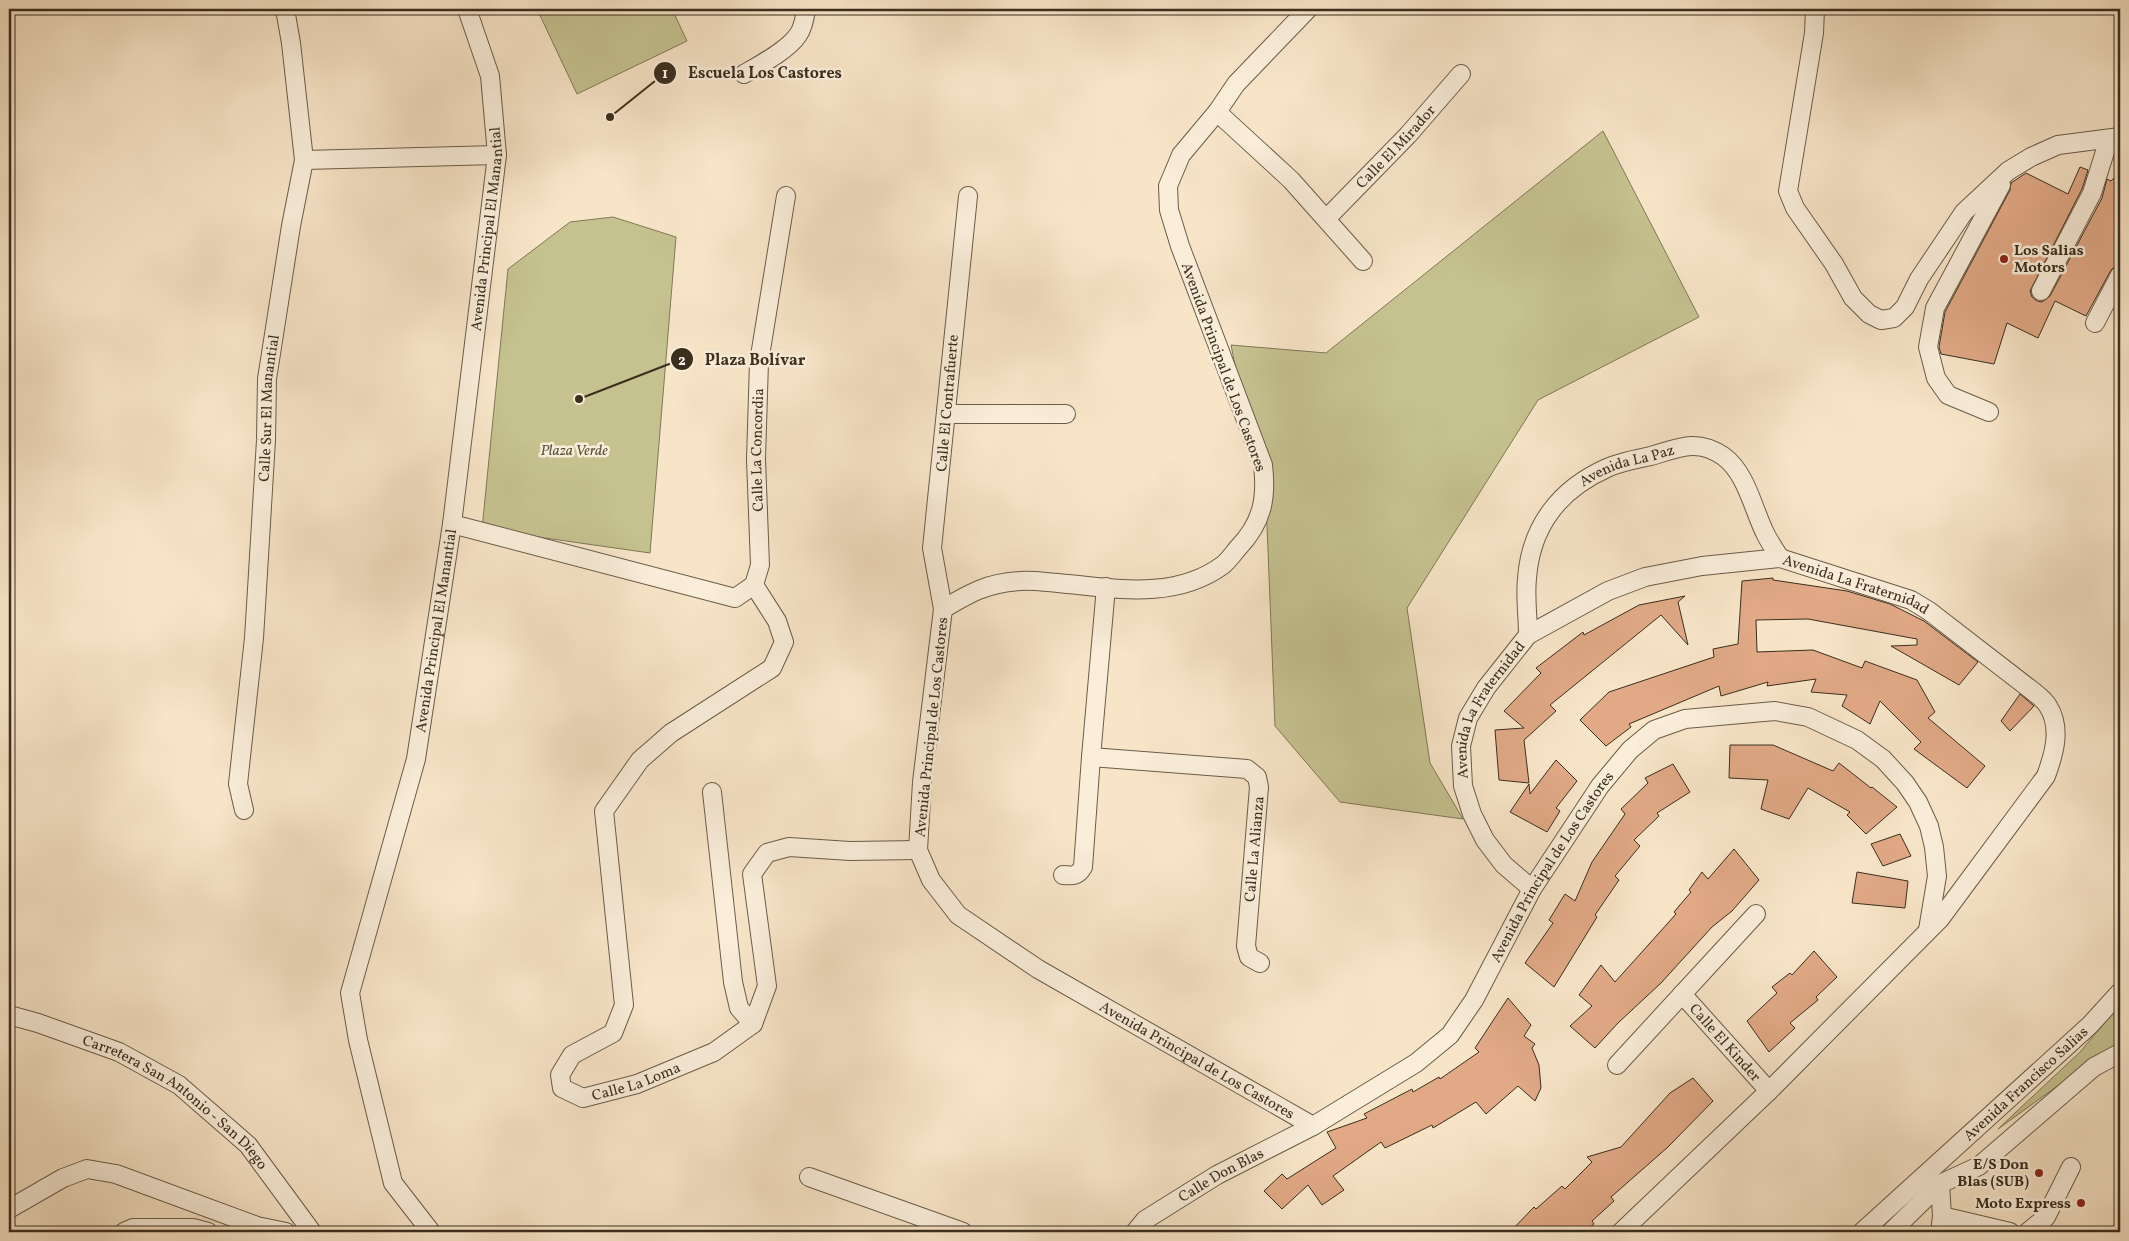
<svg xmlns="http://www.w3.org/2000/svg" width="2129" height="1241" font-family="Vollkorn,serif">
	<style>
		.green { fill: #c5c290; stroke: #807857 }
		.building { fill: #e1a986; stroke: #3a2e1e }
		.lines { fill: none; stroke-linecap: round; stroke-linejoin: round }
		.minor-casing { stroke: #6a5c48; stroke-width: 20 }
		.minor { stroke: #faeedb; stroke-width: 18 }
		.poi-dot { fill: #8f2418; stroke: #faeedb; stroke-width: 2 }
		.labels { text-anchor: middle; stroke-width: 5; stroke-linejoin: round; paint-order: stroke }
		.street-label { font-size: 15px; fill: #3a2e1e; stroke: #faeedb }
		.poi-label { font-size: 15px; font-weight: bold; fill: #3a2e1e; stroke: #faeedb; text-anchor: end }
		.park-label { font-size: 15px; font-style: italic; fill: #5d533a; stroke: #faeedb }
		.leader { fill: none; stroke: #3a2e1e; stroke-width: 2 }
		.callout-dot { fill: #3a2e1e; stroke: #faeedb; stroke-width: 2 }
		.mark-label { font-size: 15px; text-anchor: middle; font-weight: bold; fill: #fff }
		.callout-label { font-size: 16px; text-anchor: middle; font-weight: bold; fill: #3a2e1e; stroke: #faeedb; stroke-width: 5; stroke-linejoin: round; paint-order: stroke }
	</style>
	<rect width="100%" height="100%" fill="#f8e5c8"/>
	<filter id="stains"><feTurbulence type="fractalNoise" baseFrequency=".004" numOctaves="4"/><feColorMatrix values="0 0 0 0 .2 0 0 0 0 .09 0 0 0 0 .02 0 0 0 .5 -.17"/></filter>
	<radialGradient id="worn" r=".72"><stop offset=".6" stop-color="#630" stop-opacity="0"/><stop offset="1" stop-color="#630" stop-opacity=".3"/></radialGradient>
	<path class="green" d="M537 9H672L687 41 577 94Z
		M1603 131 1699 317 1538 400 1407 608 1430 763 1463 819 1340 802 1275 726 1267 525 1231 345 1326 353Z
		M613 217 676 237 650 553 482 529 508 269 570 222Z
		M2120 1004V1047L2078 1071 1998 1129 2081 1051Z"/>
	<path class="building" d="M2080 167 2088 170 2082 189 2030 291 2032 297 2037 301 2042 302 2050 296 2102 198 2107 179 2111 181 2120 172V258L2116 265 2111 270 2086 316 2055 301 2038 338 2007 323 1994 364 1941 354 1939 347 1945 312 2010 190 2011 183 2026 173 2068 194Z
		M1773 578V580L1847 591 1890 604 1924 621 1978 662 1959 685 1891 646 1917 645V639L1808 619 1756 620 1757 652 1813 650 1862 668 1865 661 1917 680 1935 712 1928 718 1985 766 1967 788 1914 749 1921 742 1880 701 1870 724 1842 706 1847 695 1811 692 1816 679 1767 686 1768 682 1721 696 1719 686 1629 724 1631 727 1606 746 1580 720 1609 692 1714 657 1713 649 1738 644 1742 581Z
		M1685 596 1678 602 1688 645 1661 615 1550 705 1556 711 1524 740 1529 783 1499 780 1495 730 1524 728 1504 711 1541 673 1536 668 1583 632 1584 635 1639 605Z
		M2020 694 2034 706 2010 731 2001 721Z
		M1730 745H1773L1833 771 1839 763 1871 788 1872 787 1897 807 1866 834 1847 815 1850 812 1808 788 1789 819 1761 809 1768 780 1729 778Z
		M1556 760 1577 781 1556 808 1560 811 1547 832 1510 812 1529 784 1530 794Z
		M1673 764 1690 792 1657 813 1659 816 1634 840 1640 846 1615 876 1619 880 1595 915 1597 917 1554 987 1525 963 1553 923 1549 920 1565 894 1575 901 1592 862 1625 814 1621 809 1648 783 1645 778Z
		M1900 834 1911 856 1883 866 1871 844Z
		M1734 849 1759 880 1732 911 1712 927 1661 983 1618 1023 1595 1048 1570 1026 1592 1006 1579 995 1601 965 1615 982 1676 914 1674 912 1691 892 1689 890 1702 872 1708 879Z
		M1857 872 1908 881 1905 908 1852 903Z
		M1814 951 1837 977 1816 997 1818 1000 1790 1023 1795 1028 1769 1052 1747 1021 1777 993 1772 987 1790 973 1792 975Z
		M1508 998 1531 1025 1524 1036 1535 1044 1532 1048 1539 1065 1541 1088 1535 1101 1518 1086 1486 1114 1476 1102 1433 1128 1432 1125 1385 1148 1381 1142 1333 1176 1344 1190 1322 1205 1308 1185 1282 1209 1264 1191 1282 1174 1287 1179 1336 1148 1327 1132 1367 1118 1364 1114 1412 1089 1413 1092 1439 1077 1440 1079 1479 1052 1475 1048Z
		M1693 1078 1713 1101 1668 1147 1611 1197 1614 1201 1592 1221 1594 1224 1584 1232H1510L1534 1207 1536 1209 1562 1186 1565 1189 1592 1162 1587 1157 1621 1147 1670 1093Z"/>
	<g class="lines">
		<defs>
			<g id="minor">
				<path d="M1815 9 1814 33 1788 191 1795 208 1834 264 1853 298 1869 314 1881 320 1894 318 1905 307 1919 279 1964 212 2008 171 2031 157 2058 145 2120 137"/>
				<path d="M744 74C760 65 788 50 798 35 803 28 805 17 806 9"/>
				<path d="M1217 112 1291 180 1363 261"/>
				<path d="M304 160 497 155"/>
				<path id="s1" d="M968 196 932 548 943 609 922 782 918 850 931 880 958 915 1038 969 1313 1126"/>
				<path id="s2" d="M1327 218 1408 135 1461 74"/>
				<path d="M2041 291 2092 193 2109 139"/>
				<path d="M2095 323 2120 275"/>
				<path d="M1989 412 1948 395 1936 378 1928 347 1935 308 2001 185"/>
				<path d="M947 414H1066"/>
				<path d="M452 524 735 598 754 585"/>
				<path id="s3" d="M754 585 777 621 784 642 772 668 671 733 640 760 604 811 624 1005 613 1033 572 1055 560 1075 562 1088 583 1098 637 1084 714 1052 753 1024 767 986 752 874 767 853 789 847 850 851 918 850"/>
				<path id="s4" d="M754 585 760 565 756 459 759 362 786 196"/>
				<path d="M943 609C970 593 987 583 1020 581 1032 580 1045 582 1058 583 1113 588 1174 601 1223 565 1228 561 1233 554 1238 548 1262 523 1267 499 1263 465L1180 246 1169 210 1168 186 1181 155 1217 112 1236 84 1308 9"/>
				<path id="s5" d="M1528 635C1528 617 1525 597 1527 578 1531 526 1560 489 1607 468 1620 462 1637 459 1651 456 1678 448 1697 438 1723 456 1747 473 1753 510 1766 535 1770 543 1775 550 1780 558"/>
				<path d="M1091 757 1247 769 1257 777 1259 787 1246 946 1249 957 1260 963"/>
				<path d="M712 792 733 982 739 1008 753 1024"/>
				<path id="s6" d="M244 810 238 784 254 638 258 573 266 440 267 379 291 226 304 160 291 43 285 9"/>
				<path d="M1063 875C1073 876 1078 876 1083 867L1091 757 1106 587"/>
				<path id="s7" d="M1532 889 1504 865 1485 840 1472 814 1463 786 1461 746 1468 718 1486 688 1528 635 1608 591 1645 577 1702 566 1780 558 1911 600 1929 611 2034 692C2039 696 2045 701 2048 706 2062 728 2054 754 2046 776L1940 919 1769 1091 1621 1232"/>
				<path id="s8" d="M1682 994 1769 1091"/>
				<path id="s9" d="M9 1015 38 1023 119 1052 179 1085 248 1145 312 1232"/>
				<path d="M1617 1065 1756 914"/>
				<path d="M809 1177 963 1232"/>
				<path d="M9 1209 63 1178 87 1169 116 1174 257 1226 286 1232"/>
				<path d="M1942 1216 2010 1232"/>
				<path d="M124 1232 133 1228H193L208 1232"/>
				<path id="s10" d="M431 1232 393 1183 358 1040 350 993 416 759 452 524 497 155 490 76 467 9"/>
				<path id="s11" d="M1135 1232 1145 1220 1217 1175 1313 1126 1416 1063 1450 1035 1474 1000 1532 889 1600 786 1630 750 1654 730 1685 719 1775 711 1808 717 1857 740 1883 759 1905 783 1918 802 1929 826 1934 847 1937 876 1928 930"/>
				<path id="s12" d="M1862 1232 2090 1025 2120 992"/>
				<path d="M1891 1232 1940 1184 1979 1166 2094 1067 2120 1053"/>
				<path d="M1940 1232 1942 1216 1940 1184"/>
				<path d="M2028 1232 2046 1217 2071 1167"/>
			</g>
		</defs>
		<use href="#minor" class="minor-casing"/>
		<use href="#minor" class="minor"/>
	</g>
	<g class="poi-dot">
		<circle cx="2004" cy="259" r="5"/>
		<circle cx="2039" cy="1173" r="5"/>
		<circle cx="2081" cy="1203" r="5"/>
	</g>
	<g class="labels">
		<g class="street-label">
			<text dy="5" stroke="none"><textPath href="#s2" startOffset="99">Calle El Mirador</textPath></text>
			<text dy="5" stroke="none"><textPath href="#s10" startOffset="1035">Avenida Principal El Manantial</textPath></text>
			<text transform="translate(1224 367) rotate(70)" y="5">Avenida Principal de Los Castores</text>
			<text transform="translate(947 403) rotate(-85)" y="5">Calle El Contrafuerte</text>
			<text dy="5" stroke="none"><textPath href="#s6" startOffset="404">Calle Sur El Manantial</textPath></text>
			<text dy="5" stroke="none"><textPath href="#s4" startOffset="136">Calle La Concordia</textPath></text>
			<text dy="5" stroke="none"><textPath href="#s5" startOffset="220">Avenida La Paz</textPath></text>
			<text dy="5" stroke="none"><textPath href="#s7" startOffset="646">Avenida La Fraternidad</textPath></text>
			<text dy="5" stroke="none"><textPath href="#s10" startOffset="630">Avenida Principal El Manantial</textPath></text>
			<text dy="5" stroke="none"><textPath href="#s7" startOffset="211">Avenida La Fraternidad</textPath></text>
			<text transform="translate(931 727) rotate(-84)" y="5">Avenida Principal de Los Castores</text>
			<text transform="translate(1254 849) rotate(-85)" y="5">Calle La Alianza</text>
			<text dy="5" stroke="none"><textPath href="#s11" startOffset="570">Avenida Principal de Los Castores</textPath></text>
			<text dy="5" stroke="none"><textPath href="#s8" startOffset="65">Calle El Kinder</textPath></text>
			<text dy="5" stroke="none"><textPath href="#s1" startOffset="1015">Avenida Principal de Los Castores</textPath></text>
			<text dy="5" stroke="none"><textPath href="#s3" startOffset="704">Calle La Loma</textPath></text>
			<text dy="5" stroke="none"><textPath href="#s12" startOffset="221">Avenida Francisco Salias</textPath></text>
			<text dy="5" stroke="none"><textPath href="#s9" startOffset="191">Carretera San Antonio - San Diego</textPath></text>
			<text dy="5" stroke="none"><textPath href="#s11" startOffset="104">Calle Don Blas</textPath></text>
		</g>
		<g class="poi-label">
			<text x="2014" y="255" text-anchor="start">Los Salias<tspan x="2014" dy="17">Motors</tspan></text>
			<text x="2029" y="1169">E/S Don<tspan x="2029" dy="17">Blas (SUB)</tspan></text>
			<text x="2071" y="1208">Moto Express</text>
		</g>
		<g class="park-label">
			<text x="574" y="455">Plaza Verde</text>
		</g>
	</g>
	<path class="leader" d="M610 117L665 73M579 399L682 359"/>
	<g class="callout-dot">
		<circle cx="610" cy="117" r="5"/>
		<circle cx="579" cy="399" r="5"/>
		<circle cx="665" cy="73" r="12"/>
		<circle cx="682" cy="359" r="12"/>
	</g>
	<g class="mark-label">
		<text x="665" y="78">1</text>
		<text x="682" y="365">2</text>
	</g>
	<g class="callout-label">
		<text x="765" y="78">Escuela Los Castores</text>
		<text x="755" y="365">Plaza Bolívar</text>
	</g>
	<rect width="2129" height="1241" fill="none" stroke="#f8e5c8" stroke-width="30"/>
	<rect x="10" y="10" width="2109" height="1221" fill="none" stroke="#3a2e1e" stroke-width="2.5"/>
	<rect x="15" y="15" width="2099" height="1211" fill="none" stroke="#3a2e1e"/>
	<rect width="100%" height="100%" filter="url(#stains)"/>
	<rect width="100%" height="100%" fill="url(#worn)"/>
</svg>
